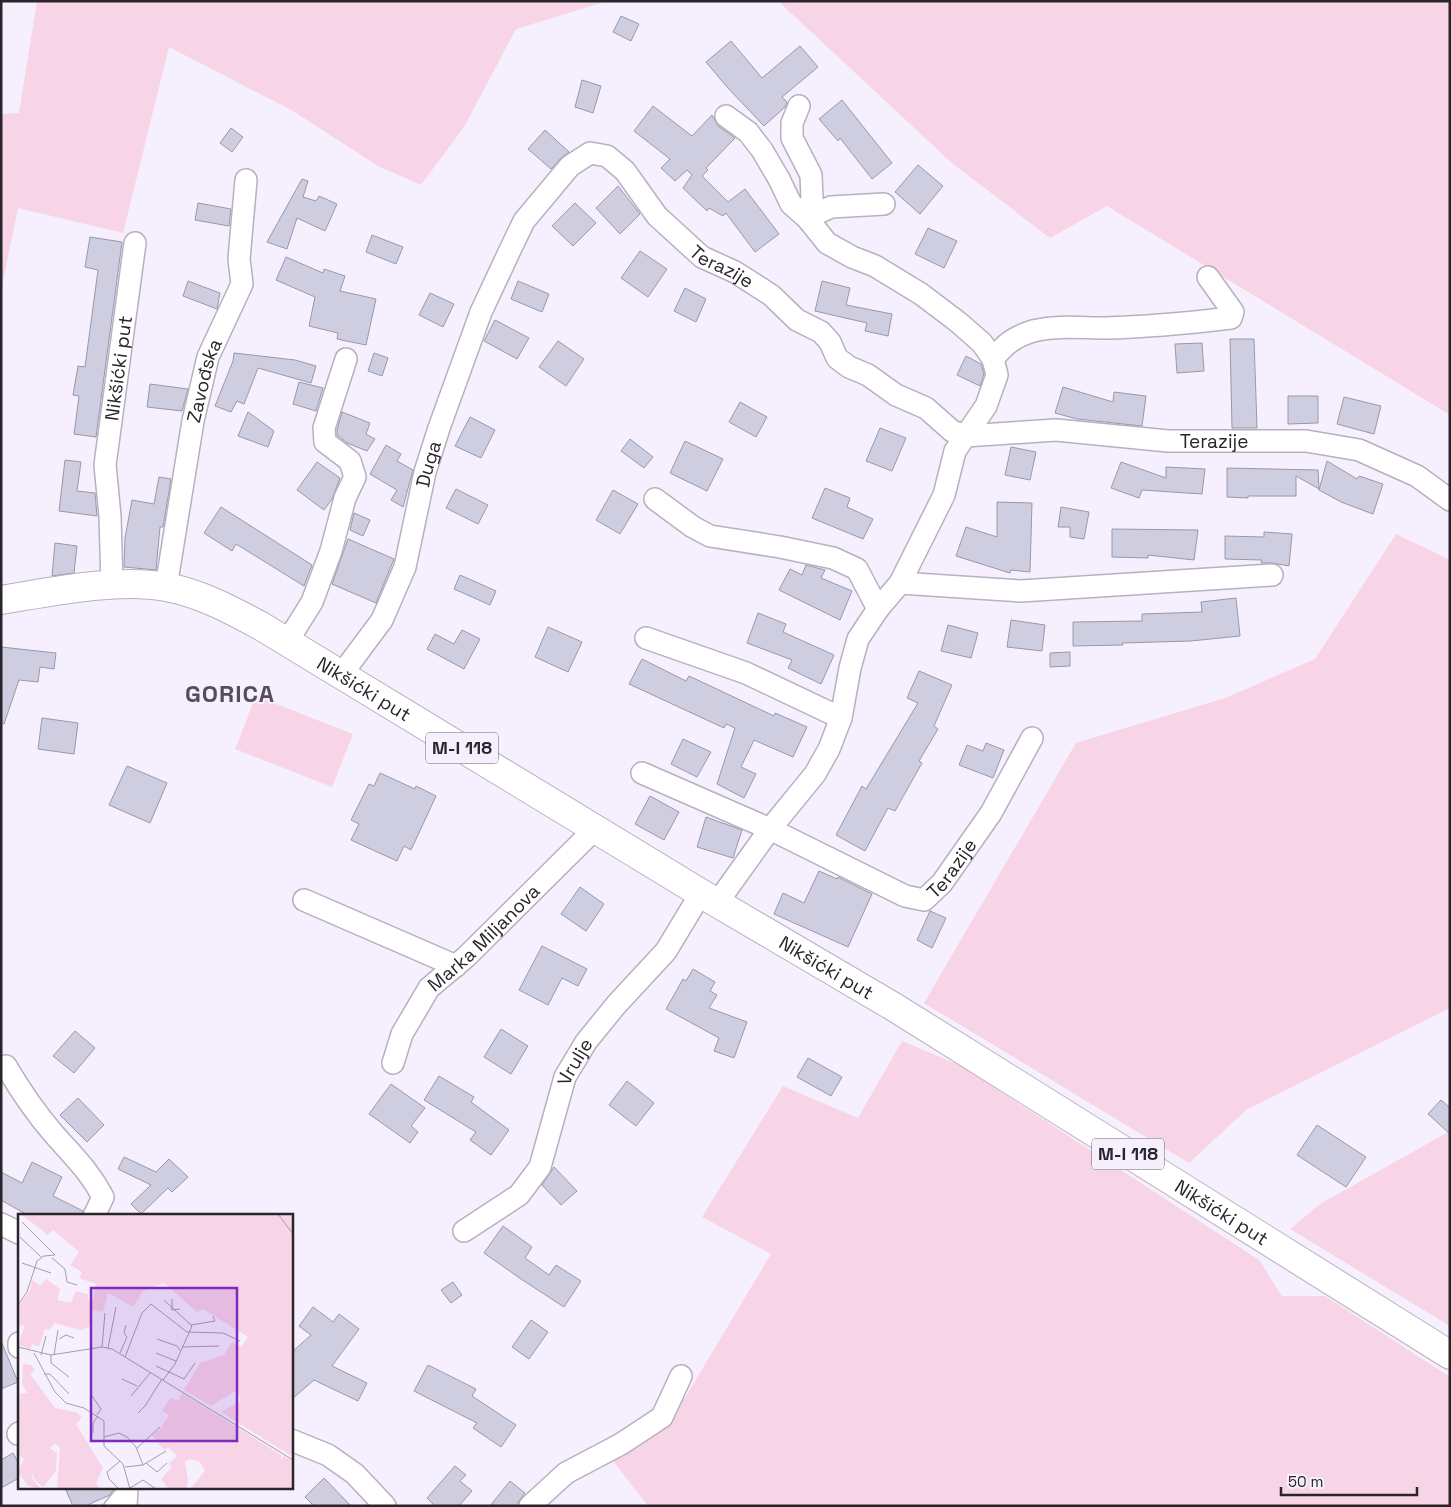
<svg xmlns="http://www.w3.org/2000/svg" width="1451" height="1507" font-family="'Space Grotesk',sans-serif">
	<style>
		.green { fill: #f8d5e6 }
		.building { fill: #cfcde0; stroke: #9998aa }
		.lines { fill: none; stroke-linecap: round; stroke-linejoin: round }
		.lane-casing { stroke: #b8afc0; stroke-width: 14 }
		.street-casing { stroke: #b8afc0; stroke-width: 24 }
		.primary-casing { stroke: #b8afc0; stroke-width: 30 }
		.lane { stroke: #fff; stroke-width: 11 }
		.street { stroke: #fff; stroke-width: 21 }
		.primary { stroke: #fff; stroke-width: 28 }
		.labels { text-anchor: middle; stroke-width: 4; stroke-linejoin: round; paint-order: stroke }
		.shield { fill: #f6effe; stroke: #66626a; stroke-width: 1 }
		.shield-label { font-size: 18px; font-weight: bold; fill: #28252b }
		.street-label { font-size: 19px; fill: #28252b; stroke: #f6effe }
		.district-label { font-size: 24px; font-weight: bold; letter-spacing: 1px; fill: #544d5c; stroke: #f6effe }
		.inset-road { fill: none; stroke: #a49eaa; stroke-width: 1 }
		.view { fill: #7b2cbf; fill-opacity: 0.15; stroke: #7b2cbf; stroke-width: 2.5 }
		.inset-edge { fill: none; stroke: #28252b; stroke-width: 2.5 }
	</style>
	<rect width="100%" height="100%" fill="#f6effe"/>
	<path class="green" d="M37 1H608L516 29 464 127 421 185 378 166 293 111 169 47 123 233 18 208 1 291V114L19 113Z
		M778 1H1450V415L1107 206 1050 238 953 164Z
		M1396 534 1450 560V1008L1246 1110 1189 1163 924 1003 1076 743 1225 698 1315 659Z
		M256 696 353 734 332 787 235 749Z
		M902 1041 961 1066 1259 1260 1282 1296H1325L1450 1377V1506H648L606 1452 662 1417 673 1392 685 1398 771 1254 702 1217 783 1086 858 1118Z
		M1450 1131V1326L1290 1229 1320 1204Z"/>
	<path class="building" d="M621 16 639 24 631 41 613 32Z
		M731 41 762 78 800 46 818 67 782 97 787 102 785 107 764 126 727 87 706 62Z
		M582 80 601 86 593 113 575 107Z
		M842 100 892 163 872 179 840 138 838 141 819 119Z
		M653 106 692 136 712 115 718 126 735 138 706 168 708 170 702 176 728 202 745 189 779 234 755 252 726 213 723 216 709 208 707 211 683 188 692 175 687 170 675 181 661 168 670 159 634 131Z
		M231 128 243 137 232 152 220 143Z
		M545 130 569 152 561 158 551 169 528 149Z
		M918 165 943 186 920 214 895 192Z
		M302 179 308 181 303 197 316 201 319 196 337 204 325 231 297 218 287 249 267 242Z
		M618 186 640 214 620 234 596 208Z
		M198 203 231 209 229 226 195 220Z
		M575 203 596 223 573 246 552 226Z
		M928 228 957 241 944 268 915 254Z
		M372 235 403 247 396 264 366 252Z
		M90 237 122 242 96 437 74 434 79 396 73 395 78 366 85 367 98 270 85 267Z
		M640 251 667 269 648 297 621 278Z
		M286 257 323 273 324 269 345 276 340 291 376 299 366 345 337 339 338 333 309 326 315 297 276 280Z
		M188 281 220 293 217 309 183 296Z
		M518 281 549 294 542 312 511 299Z
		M822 281 850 288 846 305 892 314 888 336 865 331 867 323 815 311Z
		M685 288 706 299 696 322 674 311Z
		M430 293 454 304 443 327 419 315Z
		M495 320 529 338 517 359 484 341Z
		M1230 339H1254L1257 428H1232Z
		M558 341 584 359 566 386 539 367Z
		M1202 343 1204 371 1177 373 1175 344Z
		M234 353 295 360 316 366 311 383 258 368 244 404 237 401 231 412 215 406 233 361Z
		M374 353 388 358 382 376 368 371Z
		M966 356 981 364 984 374 980 386 957 375Z
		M299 382 323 388 316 411 293 404Z
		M150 384 188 389 182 411 147 407Z
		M1063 387 1113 402 1114 392 1146 396 1142 426 1077 419 1055 413Z
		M1288 396H1318V423L1288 424Z
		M1344 397 1381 406 1374 434 1337 424Z
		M740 402 767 417 756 437 729 422Z
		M248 412 274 431 268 447 238 436Z
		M342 412 370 423 366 434 375 439 367 451 347 443 337 435V430Z
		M470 417 495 430 481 458 455 446Z
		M880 428 906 438 892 471 866 461Z
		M630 439 653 457 644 468 621 451Z
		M685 441 723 459 707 491 670 473Z
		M386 445 401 454 397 461 413 470 403 507 391 500 397 490 370 474Z
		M1011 447 1036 452 1030 480 1005 475Z
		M65 460 81 462 77 491 95 493 97 516 59 511Z
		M1327 461 1357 479 1359 476 1383 484 1373 514 1341 502 1319 490Z
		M317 462 340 478 332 499 324 510 297 490Z
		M1121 462 1166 478V467L1205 469 1202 494 1142 490 1139 498 1111 488Z
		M1227 468 1318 470 1319 489 1296 476V496H1248V498L1227 497Z
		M159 477 171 479 163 527H160L156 570 124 567 125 538 132 500 154 504Z
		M825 488 850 498 847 507 873 519 863 539 812 518Z
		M456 489 488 505 478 524 446 508Z
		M613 490 638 504 620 534 596 520Z
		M997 502 1032 503 1030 572 1011 570 1010 573 956 556 966 527 997 537Z
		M221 507 312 565 304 586 236 544 232 551 204 533Z
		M1061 507 1089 512 1084 539 1070 537V527H1058Z
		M354 513 370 520 363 536 350 530Z
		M1112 529 1198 530 1194 560 1148 555V558L1112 557Z
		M1264 532 1292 534 1289 566 1272 563H1261L1262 560 1225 559V536L1264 537Z
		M348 539 394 559 376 603 332 584Z
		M55 543 77 546 74 573 52 576Z
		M806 565 825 570 821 578 852 591 840 620 779 590 790 569 802 575Z
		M460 575 496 591 490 605 454 589Z
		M1236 598 1240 636 1191 641 1122 643 1123 645 1073 646V622L1142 621V614L1202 612 1201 602Z
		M758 613 786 624 783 632 834 655 821 684 788 668 792 660 747 643Z
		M1011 620 1045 625 1042 651 1007 647Z
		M948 625 978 633 971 658 941 651Z
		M548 627 582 642 568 672 535 657Z
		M462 630 480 639 464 669 427 649 435 634 454 644Z
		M1 647 56 653 54 669 40 667 38 682 19 680 4 724 1 723Z
		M1070 652V666L1050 667V653Z
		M642 659 686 681 689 676 774 716 775 713 807 727 793 757 754 740 741 767 756 774 744 798 717 784 735 728 726 724 724 728 629 684Z
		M919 671 952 685 934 726 938 729 919 761 922 763 895 811 888 808 865 851 836 835 862 786 866 789 918 703 907 698Z
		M42 718 78 723 74 754 38 749Z
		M683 739 711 752 697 777 671 764Z
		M986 743 1004 750 993 778 959 765 967 745 983 751Z
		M127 766 167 783 150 823 109 805Z
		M380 773 415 789 416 786 436 796 411 850 404 846 397 861 351 840 359 824 351 820 369 784 374 786Z
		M650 796 679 812 664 840 635 824Z
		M706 817 742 830 733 858 697 847Z
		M819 871 837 879 838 877 872 894 848 947 774 914 783 893 804 903Z
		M580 887 604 904 586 931 561 914Z
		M930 911 946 918 932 948 917 940Z
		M542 946 587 969 578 986 562 978 548 1005 519 990Z
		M693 969 715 982 710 991 717 995 709 1008 747 1022 734 1058 714 1051 719 1038 666 1009 683 979 686 981Z
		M501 1029 528 1046 511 1074 484 1057Z
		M75 1031 95 1048 74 1073 53 1056Z
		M808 1058 842 1077 831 1096 797 1077Z
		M439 1076 474 1097 471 1102 509 1130 491 1155 470 1140 476 1132 424 1100Z
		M627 1081 654 1103 636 1126 609 1105Z
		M391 1084 425 1108 411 1126 418 1132 410 1143 369 1114Z
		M78 1098 104 1125 87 1142 60 1115Z
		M1441 1100 1450 1108V1134L1428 1114Z
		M1317 1125 1366 1157 1346 1187 1297 1155Z
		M124 1157 156 1172 169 1159 188 1177 172 1192 168 1188 141 1214 131 1204 151 1185 118 1169Z
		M32 1162 62 1177 53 1196 83 1211 82 1216H29L1 1200V1172L22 1183Z
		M554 1167 577 1191 561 1205 542 1185Z
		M503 1226 532 1247 525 1258 549 1275 556 1265 581 1281 564 1307 521 1279 484 1253Z
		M453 1282 462 1295 451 1303 441 1290Z
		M313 1307 333 1322 339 1314 359 1329 332 1366 367 1383 358 1401 314 1380 291 1400V1353L311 1335 299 1326Z
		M531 1320 548 1332 529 1359 512 1347Z
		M1 1341 18 1382 1 1389Z
		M428 1365 476 1389 472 1396 516 1425 501 1447 473 1428 477 1423 414 1391Z
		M13 1453 19 1464V1478L1 1488V1460Z
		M455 1466 466 1475 460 1481 472 1491 459 1506H435L427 1498Z
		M324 1478 351 1506H314L305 1497Z
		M510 1481 525 1493 518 1502V1506H490Z
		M65 1488H114L110 1495 85 1506H73Z"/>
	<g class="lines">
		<defs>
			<path id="lane" d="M110 1506 125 1488"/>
			<g id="street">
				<path d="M799 106 792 123V138L811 175 812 198 807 218"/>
				<path d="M807 218 831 207 884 204"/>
				<path d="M993 359C1005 344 1014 337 1033 331 1057 325 1081 328 1105 328 1147 327 1189 323 1231 318L1233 312 1208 277"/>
				<path d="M655 499 693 527 710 536 780 547 833 558 857 569 878 609"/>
				<path d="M900 583 1021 591 1272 575"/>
				<path id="s1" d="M112 585 110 516 105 465 135 243"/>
				<path id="s2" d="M166 587 193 421 208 357 242 284 239 259 246 180"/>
				<path d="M646 638 746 673 841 718"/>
				<path d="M287 642 312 602 331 551 345 498 355 477 350 461 325 442 324 428 346 359"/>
				<path id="s3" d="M341 675 382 620 405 567 425 472 439 428 481 312 511 248 524 221 570 166 590 153 607 156 625 171 657 216 702 257 735 272 771 295 797 320 821 332 830 342 837 358 849 367 868 375 896 395 926 408 952 431 965 436 1056 430 1168 441H1306L1359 450 1417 476 1450 500"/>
				<path id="s4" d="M642 773 770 829 905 896 924 900 942 883 991 813 1032 738"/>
				<path d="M304 900 456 966"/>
				<path d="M717 903 770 829 815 774 829 749 841 718 850 668 858 639 878 609 900 583 944 495 955 451 986 406 997 375 993 359 982 343 958 322 921 294 875 266 852 257 827 243 807 218 791 204 779 179 762 150 748 132 726 116"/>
				<path id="s5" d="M393 1063 402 1034 429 988 466 957 596 828"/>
				<path d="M6 1066C20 1090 35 1112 53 1133 72 1155 89 1170 103 1197L94 1216"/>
				<path d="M1 1224 19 1233"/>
				<path id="s6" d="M464 1231 519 1195 540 1167 565 1077 586 1042 616 1005 666 951 701 893"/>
				<path d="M19 1343V1347"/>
				<path d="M18 1434 19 1433"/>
				<path d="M291 1440 328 1455 355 1474 385 1506"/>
				<path d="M126 1506 127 1488"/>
				<path d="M530 1506 566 1473 621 1444 662 1417 681 1376"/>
			</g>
			<g id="primary">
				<path id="s7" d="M1 600C51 592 116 578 166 587 200 593 231 610 261 626L717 903 894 1007 1450 1355"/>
			</g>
		</defs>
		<use href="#lane" class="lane-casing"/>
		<use href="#street" class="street-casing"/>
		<use href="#primary" class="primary-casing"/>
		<use href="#lane" class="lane"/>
		<use href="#street" class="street"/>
		<use href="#primary" class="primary"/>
	</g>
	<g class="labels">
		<g class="shield">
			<rect x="426" y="732.5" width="72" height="31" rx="4"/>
			<rect x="1092" y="1138.5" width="72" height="31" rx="4"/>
		</g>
		<g class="shield-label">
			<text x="462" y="754">M-I 118</text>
			<text x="1128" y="1160">M-I 118</text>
		</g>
		<g class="street-label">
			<text dy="7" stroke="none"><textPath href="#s3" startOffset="768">Terazije</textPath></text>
			<text dy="7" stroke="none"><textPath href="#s1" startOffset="218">Nikšićki put</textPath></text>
			<text dy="7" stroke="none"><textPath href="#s2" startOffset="210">Zavođska</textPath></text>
			<text dy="7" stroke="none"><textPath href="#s3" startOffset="1320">Terazije</textPath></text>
			<text dy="7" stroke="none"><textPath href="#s3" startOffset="232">Duga</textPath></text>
			<text dy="7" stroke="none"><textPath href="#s7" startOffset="390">Nikšićki put</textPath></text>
			<text dy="7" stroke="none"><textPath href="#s4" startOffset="352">Terazije</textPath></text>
			<text dy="7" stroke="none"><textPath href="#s5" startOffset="158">Marka Miljanova</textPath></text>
			<text dy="7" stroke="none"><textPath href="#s7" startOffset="930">Nikšićki put</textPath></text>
			<text dy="7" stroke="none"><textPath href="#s6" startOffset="212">Vrulje</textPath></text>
			<text dy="7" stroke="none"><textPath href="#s7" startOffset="1395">Nikšićki put</textPath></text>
		</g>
		<g class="district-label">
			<text x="230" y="702">GORICA</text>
		</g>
	</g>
	<g transform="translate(18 1214)">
		<rect width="275" height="275" fill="#f6effe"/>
		<path d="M3 0H275V243L203 198 223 187 219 176 193 192 166 176 182 149 206 141 214 128 223 133 230 123 185 95 179 98 146 69 125 77 115 93 90 79 85 98 75 96 71 113 63 116 36 109 32 116 27 115 21 133 14 130 12 135 0 131 7 111 0 112V93L12 77 14 66 22 72 28 65 42 75 39 86 53 89 58 77 70 80V86H75L78 70 61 64 64 58 52 51 61 38 35 16 30 21ZM5 150 13 151 17 156 12 160 37 194 58 198 64 203 58 210 85 254 78 269 82 275H39L42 234 37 229 32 234 39 239 38 257 25 273 15 264 16 259 13 263 23 275 10 272 0 258 6 245 0 240V180L9 179 4 170ZM164 179 263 241V246L265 242 275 247V275H172L187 257 182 248 172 245 167 247 170 267 168 275H151L143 265 154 253 151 249 159 242 150 233 146 236 134 221 142 215 151 201 144 197 152 184 160 187Z" fill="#f8d5e6"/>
		<path class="inset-road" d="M260 0 275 20M2 23 23 43M34 44 47 55 49 68 59 71M4 49 33 59M154 85V96L162 95M0 91 9 78 19 47 26 42 37 41 4 8M173 111 197 107 195 102M41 125 48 121 56 124M139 125 159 132 162 136M0 133 33 141 84 133 94 135 275 246M84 133 87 99M164 133 201 132M90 134 98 93M16 139 37 178 48 189 66 194 86 207V232L105 250 112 275M102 139 109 123 106 119 108 111M138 139 158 147M23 141 28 122M33 141V149L51 163M36 141 40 116M107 143 124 99 133 90 169 118 205 119 222 127M138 152 166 165 177 149M26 160H32L51 180M104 165 119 172M145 166 157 150 174 112 146 86M74 182 83 195 79 201M113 182 133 158M120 199 127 192 144 165M75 219V209L80 202M86 223 101 219 109 223 118 233 125 251M118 235 142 213M128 249 139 258 149 249M107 253 125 251 148 237M112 274 125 266 138 275M101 275 91 265 89 258 102 247"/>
		<path class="view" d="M73 74H219V227H73Z"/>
		<rect width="275" height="275" class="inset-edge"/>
	</g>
	<rect width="1451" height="1507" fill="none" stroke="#28252b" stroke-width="5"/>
	<path d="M1281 1487v8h136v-8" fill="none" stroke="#28252b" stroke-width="2.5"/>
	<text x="1288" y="1487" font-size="15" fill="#28252b" stroke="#f6effe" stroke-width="4" paint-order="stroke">50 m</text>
</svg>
